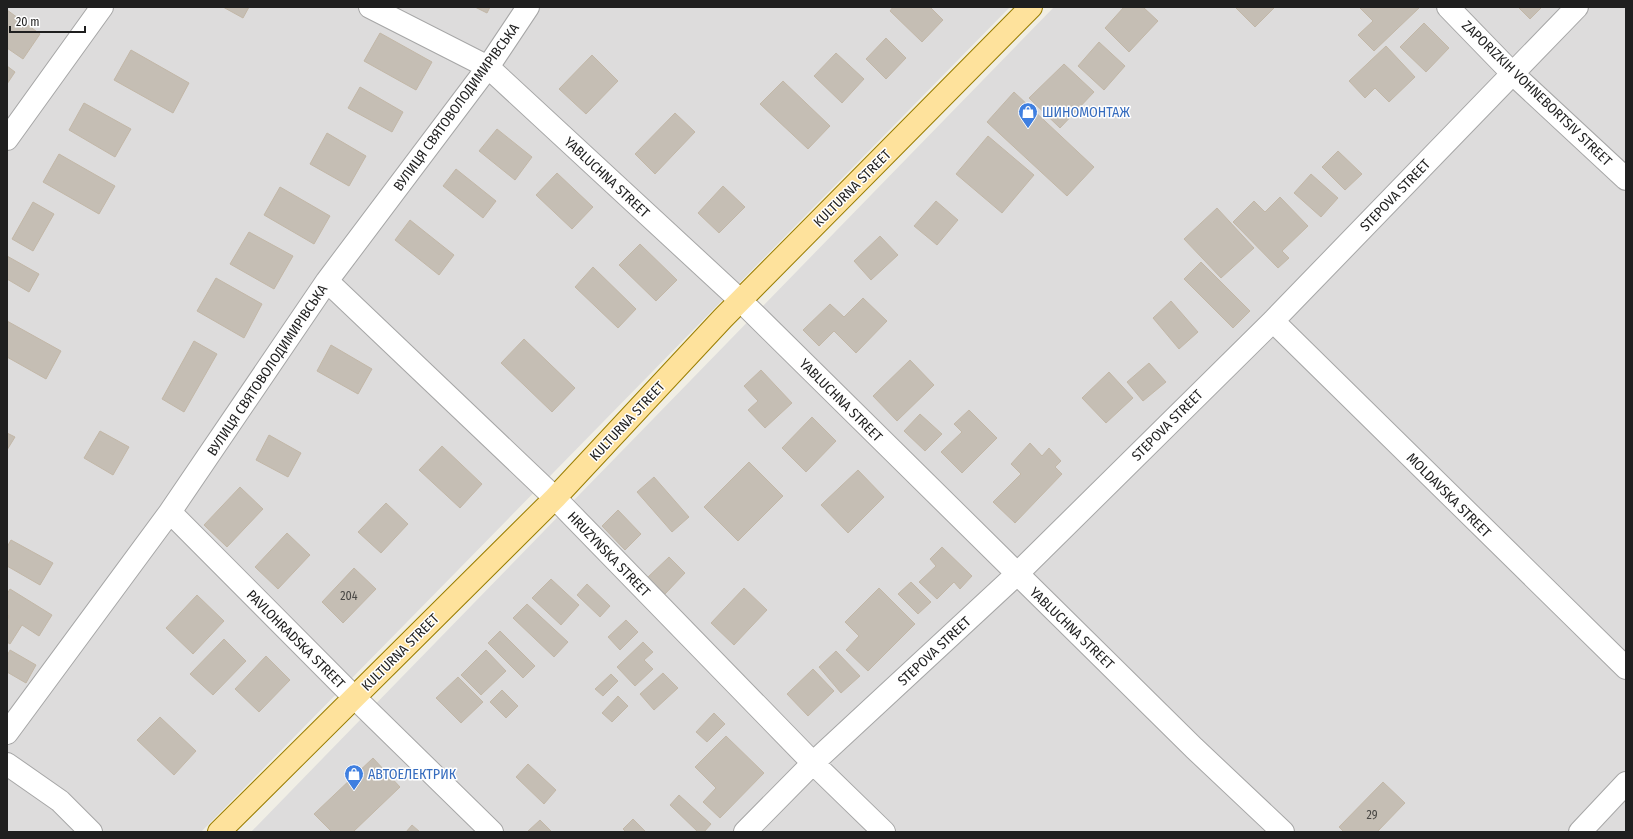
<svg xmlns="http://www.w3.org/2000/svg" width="1633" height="839" font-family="'Fira Sans Condensed',sans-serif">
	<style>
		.residential { fill: #dddcdc }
		.building { fill: #c5beb4; stroke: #c2b7a7 }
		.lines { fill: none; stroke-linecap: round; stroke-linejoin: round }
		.minor-casing { stroke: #a6a6a6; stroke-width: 24 }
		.primary-casing { stroke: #9a7e00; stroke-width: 24 }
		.minor { stroke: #fff; stroke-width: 22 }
		.primary { stroke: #fee29c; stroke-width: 22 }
		.labels { text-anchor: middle; stroke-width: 3; stroke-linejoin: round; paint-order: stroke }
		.number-label { font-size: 12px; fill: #484744 }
		.street-label { font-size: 14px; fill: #1f1f1f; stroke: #fff }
		.shop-label { font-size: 14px; fill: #366cbe; stroke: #fff; text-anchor: start }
	</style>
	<rect width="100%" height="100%" fill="#f0eee5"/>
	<path class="residential" d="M7 7H1010L201 832H7Z
		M1054 7H1626V832H251Z"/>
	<path class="building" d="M223 7H249L243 18Z
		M475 7H490L487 13Z
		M893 7H930L943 20 922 42 890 11Z
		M1124 7H1143L1158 21 1129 52 1105 28Z
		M1235 7H1275L1255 27Z
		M1359 7H1418L1419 8 1374 51 1358 35 1373 21Z
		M1518 7H1542L1530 19Z
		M7 10 40 34 23 59 7 48Z
		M1424 23 1449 48 1426 72 1400 47Z
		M380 33 432 62 416 90 364 61Z
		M886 38 906 58 886 79 866 59Z
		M1099 42 1125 66 1104 90 1078 66Z
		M1386 46 1415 77 1389 102 1375 88 1365 98 1349 81Z
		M131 50 189 83 173 113 114 80Z
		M836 53 864 79 842 103 814 76Z
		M592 55 618 81 586 114 559 89Z
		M1064 64 1094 92 1060 128 1029 98Z
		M7 66 15 72 7 84Z
		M783 81 830 126 808 149 760 104Z
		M360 87 403 112 392 132 348 108Z
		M1014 92 1094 167 1067 196 987 122Z
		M84 103 131 129 115 157 69 130Z
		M675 113 695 132 655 174 635 154Z
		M497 129 532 157 515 180 479 151Z
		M327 133 366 156 349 186 310 164Z
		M988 136 1034 175 1002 213 956 174Z
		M1338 151 1362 174 1345 190 1322 167Z
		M59 154 115 186 99 214 43 182Z
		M456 169 496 201 483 218 443 186Z
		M557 173 593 207 572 229 536 195Z
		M1311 174 1338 198 1321 217 1294 193Z
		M723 186 745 207 719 233 698 213Z
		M280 187 330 216 314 244 264 215Z
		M1280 197 1308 226 1282 251 1289 258 1278 268 1233 222 1254 201 1265 212Z
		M936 201 958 220 937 245 914 226Z
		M33 202 54 214 33 251 12 239Z
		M1217 208 1254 248 1221 278 1184 239Z
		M410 220 454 255 439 275 395 240Z
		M249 232 293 256 274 289 230 264Z
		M880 236 898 255 871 280 854 261Z
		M640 244 677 280 656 301 619 265Z
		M7 256 39 274 29 292 7 279Z
		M1201 262 1250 311 1233 328 1184 279Z
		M593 267 636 309 618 328 575 287Z
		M216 278 262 304 244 338 197 311Z
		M863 298 887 321 856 353 834 331 819 346 803 330 830 304 844 317Z
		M1171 301 1198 332 1179 349 1153 318Z
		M7 321 61 351 46 379 7 357Z
		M524 339 575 388 552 412 501 363Z
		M194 341 217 354 184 412 162 399Z
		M331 345 372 369 358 394 317 371Z
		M910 360 934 385 897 421 873 396Z
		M1149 363 1166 382 1143 401 1127 382Z
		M761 370 792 403 765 428 748 410 758 401 744 386Z
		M1109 372 1133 398 1106 423 1082 398Z
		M969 410 997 438 962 473 941 452 962 432 954 424Z
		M920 414 942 434 925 451 904 431Z
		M812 417 836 441 806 472 782 448Z
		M100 431 129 447 113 475 84 458Z
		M7 433 15 437 7 450Z
		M269 435 301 453 288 477 256 460Z
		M1030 443 1042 456 1049 448 1061 461 1055 467 1062 474 1015 523 993 502 1021 474 1011 464Z
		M442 446 482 484 460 508 419 470Z
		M749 462 783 496 738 541 704 507Z
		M858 470 884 497 848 533 821 505Z
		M654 477 689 517 672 532 637 492Z
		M240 487 263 509 227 547 204 525Z
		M386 503 408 524 381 553 358 532Z
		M618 510 641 534 625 550 602 526Z
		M287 533 310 555 278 589 255 567Z
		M11 540 53 563 40 585 7 566V547Z
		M942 547 972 576 960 589 954 582 937 599 919 582 936 566 930 559Z
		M669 557 685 573 665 594 648 577Z
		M354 568 376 589 343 623 322 602Z
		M551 579 579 605 561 625 532 598Z
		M911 582 931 602 918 614 898 594Z
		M587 584 610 606 600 617 577 595Z
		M744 588 767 610 734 645 711 623Z
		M879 588 915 624 868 671 846 650 859 636 845 622Z
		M10 589 52 615 39 636 22 625 10 644 7 642V620L9 616 7 615V594Z
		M197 595 224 621 193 654 166 628Z
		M527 604 568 642 554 657 513 618Z
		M626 620 638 632 620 650 608 637Z
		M500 631 535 666 523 678 488 643Z
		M224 639 246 661 213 695 190 674Z
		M643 642 653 652 644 660 653 669 635 686 617 667Z
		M10 650 36 665 26 683 7 672V656Z
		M486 650 506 671 481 695 461 675Z
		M836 651 860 676 841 693 819 667Z
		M266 656 290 680 259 712 235 689Z
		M813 669 834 691 808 716 787 694Z
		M663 673 678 688 654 710 640 694Z
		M611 674 618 681 603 696 595 689Z
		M458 677 483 702 461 723 436 698Z
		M502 690 518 706 506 718 490 702Z
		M618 696 628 706 612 722 602 713Z
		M714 713 725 724 707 742 696 732Z
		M160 717 196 751 174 775 137 740Z
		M726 736 764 773 720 818 703 802 716 788 695 767Z
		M373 758 400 787 353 832H332L314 814Z
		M528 764 556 790 544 804 516 777Z
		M1383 782 1405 803 1377 832H1344L1339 827Z
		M679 795 711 824 704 832H698L670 805Z
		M633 819 646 832H626L623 829Z
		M540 820 552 832H527Z
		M412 825 420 832H406Z"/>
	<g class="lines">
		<defs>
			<path id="minor" d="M370 7 488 67 741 301 1194 748 1283 832
				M1448 7 1512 73 1626 179
				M7 139 102 7
				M327 281 555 498 813 763 884 832
				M1273 321 1626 668
				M170 512 354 697 492 832
				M7 733 170 512 327 281 488 67 528 7
				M7 764 60 801 91 832
				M745 832 813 763 1017 574 1273 321 1577 7
				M1580 832 1626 783"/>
			<path id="primary" d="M219 832 555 498 723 318 1031 7"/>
		</defs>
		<use href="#minor" class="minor-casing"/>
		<use href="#primary" class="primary-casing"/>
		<use href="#minor" class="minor"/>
		<use href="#primary" class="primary"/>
	</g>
	<defs>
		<symbol id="shop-pin" viewBox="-11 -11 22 30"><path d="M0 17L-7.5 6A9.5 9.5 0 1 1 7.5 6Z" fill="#3f7fe0" stroke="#fff"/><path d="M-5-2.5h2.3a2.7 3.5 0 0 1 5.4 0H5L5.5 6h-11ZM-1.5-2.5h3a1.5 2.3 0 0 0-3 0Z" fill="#fff"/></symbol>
	</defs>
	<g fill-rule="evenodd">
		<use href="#shop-pin" x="1017" y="101" width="22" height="30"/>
		<use href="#shop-pin" x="343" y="763" width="22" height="30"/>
	</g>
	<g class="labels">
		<g class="number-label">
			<text x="349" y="600">204</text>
			<text x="1372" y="819">29</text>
		</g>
		<g class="street-label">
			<text transform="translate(1537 93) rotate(44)" y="5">ZAPORIZKIH VOHNEBORTSIV STREET</text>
			<text transform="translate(456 107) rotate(-54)" y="5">ВУЛИЦЯ СВЯТОВОЛОДИМИРІВСЬКА</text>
			<text transform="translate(607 177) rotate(43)" y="5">YABLUCHNA STREET</text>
			<text transform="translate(852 188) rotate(-45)" y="5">KULTURNA STREET</text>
			<text transform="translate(1395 195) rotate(-46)" y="5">STEPOVA STREET</text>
			<text transform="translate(267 370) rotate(-56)" y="5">ВУЛИЦЯ СВЯТОВОЛОДИМИРІВСЬКА</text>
			<text transform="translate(841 400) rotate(45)" y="5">YABLUCHNA STREET</text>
			<text transform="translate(627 421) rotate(-47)" y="5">KULTURNA STREET</text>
			<text transform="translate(1167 425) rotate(-45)" y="5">STEPOVA STREET</text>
			<text transform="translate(1449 495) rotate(45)" y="5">MOLDAVSKA STREET</text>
			<text transform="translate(609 554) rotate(46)" y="5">HRUZYNSKA STREET</text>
			<text transform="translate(1072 628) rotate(44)" y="5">YABLUCHNA STREET</text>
			<text transform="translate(296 639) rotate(45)" y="5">PAVLOHRADSKA STREET</text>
			<text transform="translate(934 651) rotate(-43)" y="5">STEPOVA STREET</text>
			<text transform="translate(400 652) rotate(-45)" y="5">KULTURNA STREET</text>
		</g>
		<g class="shop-label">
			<text x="1042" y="117">ШИНОМОНТАЖ</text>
			<text x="368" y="779">АВТОЕЛЕКТРИК</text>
		</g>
	</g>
	<rect width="1633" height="839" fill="none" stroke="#1f1f1f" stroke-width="16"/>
	<path d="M10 26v6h75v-6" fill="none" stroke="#1f1f1f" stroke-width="2"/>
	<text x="16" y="26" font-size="12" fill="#1f1f1f" stroke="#ffffff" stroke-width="3" paint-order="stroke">20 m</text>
</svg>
